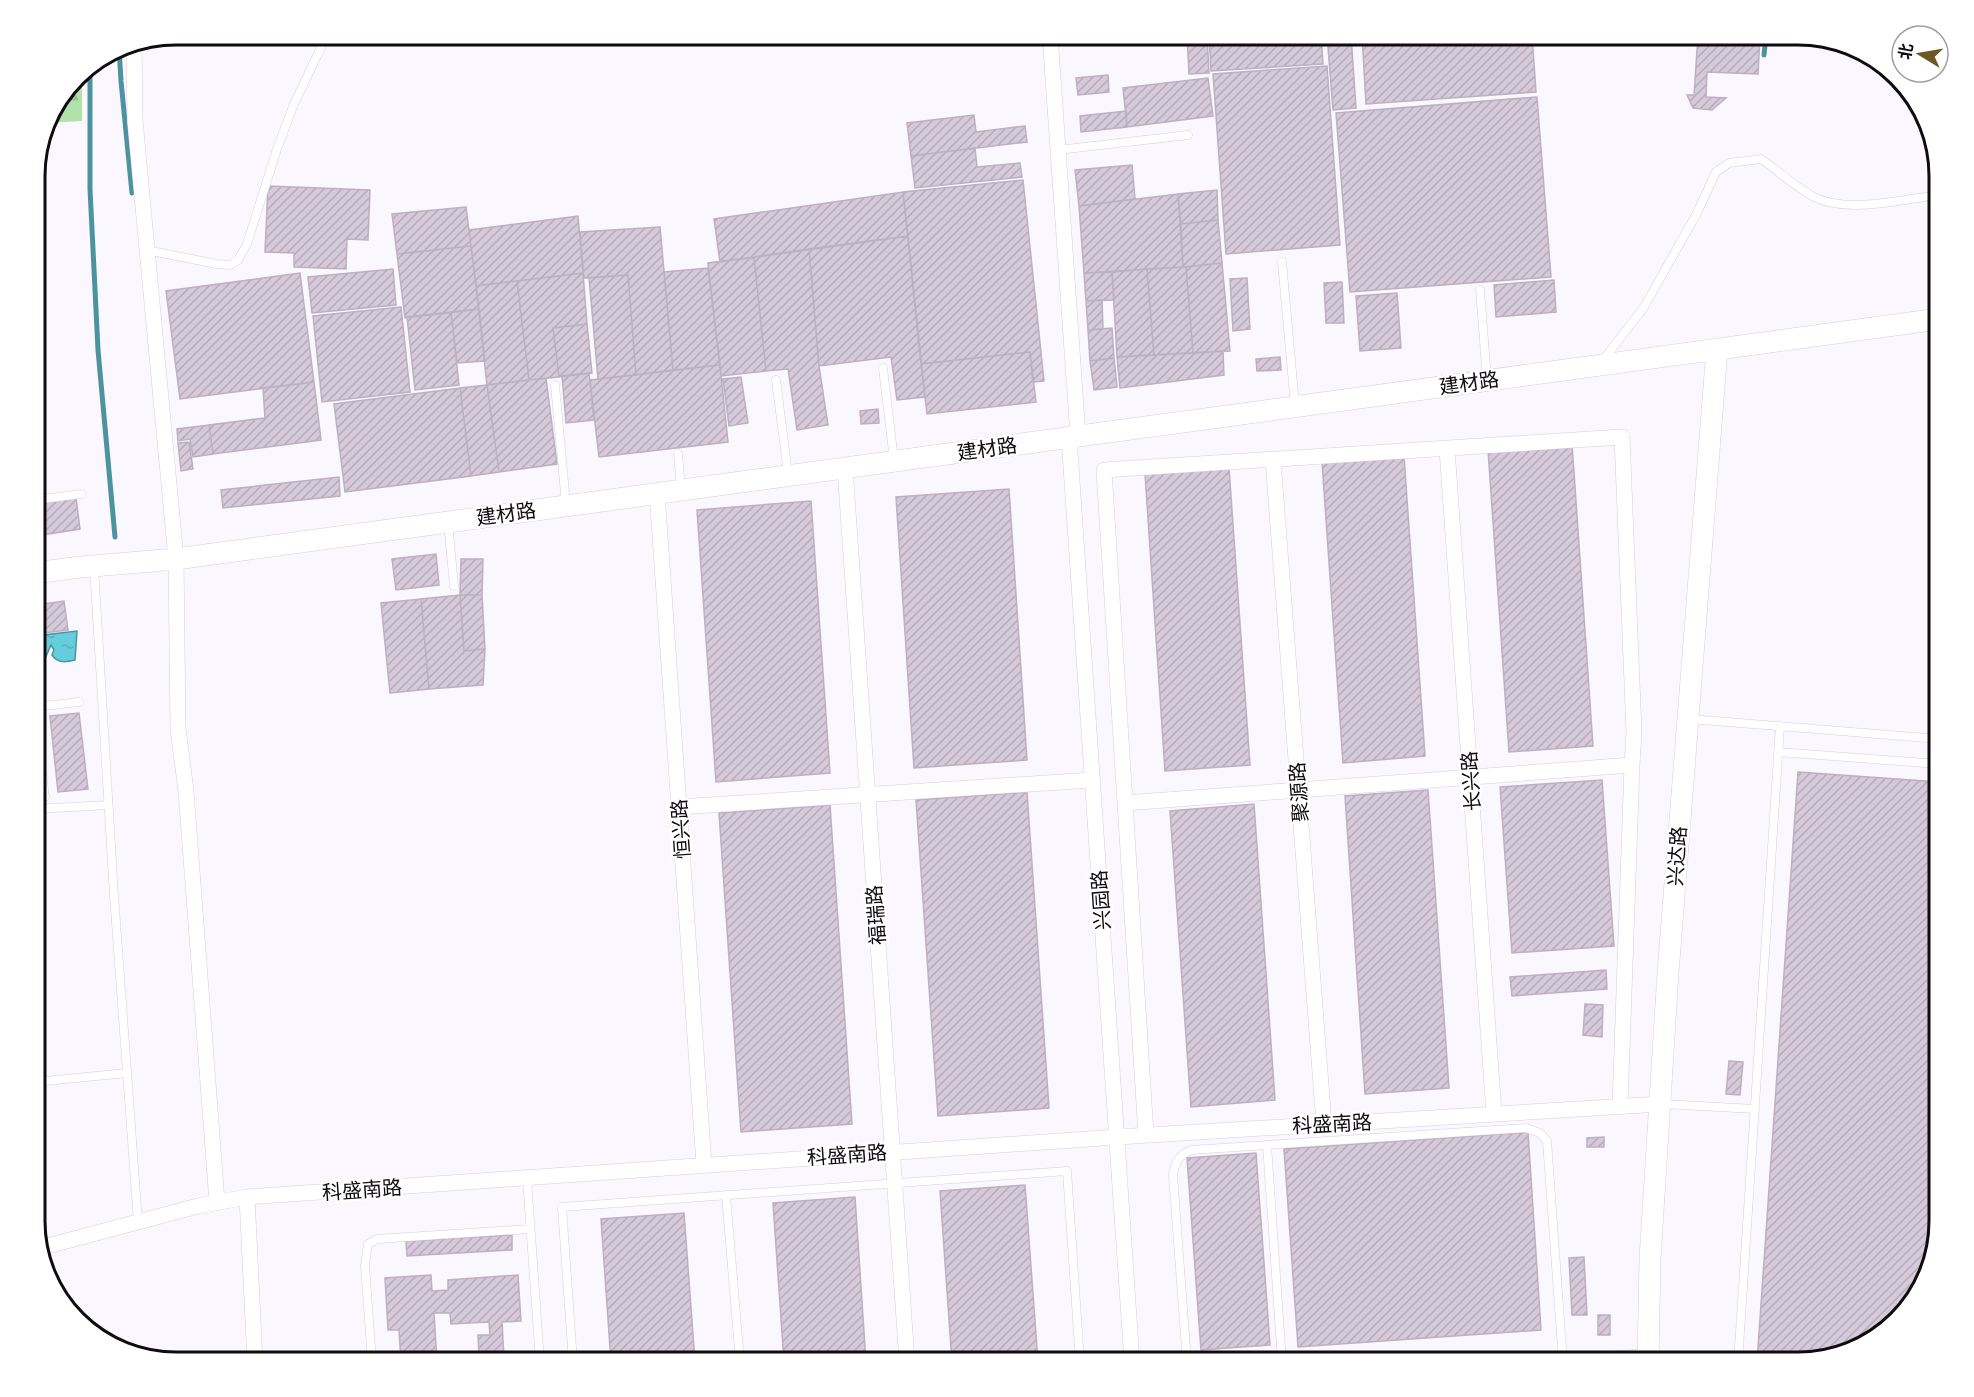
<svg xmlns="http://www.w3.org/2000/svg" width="1974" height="1397" font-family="'Public Sans','Noto Sans SC',sans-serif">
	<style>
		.forest { fill: url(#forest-firs) }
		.water { fill: url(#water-ripples); stroke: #4c93a0; stroke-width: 1.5 }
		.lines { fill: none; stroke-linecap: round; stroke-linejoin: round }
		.stream { stroke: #4c93a0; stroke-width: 5 }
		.building { fill: url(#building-hatch); stroke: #bcb0c1; stroke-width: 1.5 }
		.lane-casing { stroke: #d8ccdd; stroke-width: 9 }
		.street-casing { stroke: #d8ccdd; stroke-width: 16 }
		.secondary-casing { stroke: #d8ccdd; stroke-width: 22 }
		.lane { stroke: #fff; stroke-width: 8 }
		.street { stroke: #fff; stroke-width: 15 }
		.secondary { stroke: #fff; stroke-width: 21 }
		.labels { text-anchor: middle; stroke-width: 5; stroke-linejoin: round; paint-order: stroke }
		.street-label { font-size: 20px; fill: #0f0b11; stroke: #fff }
		.rim { fill: none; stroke: #0f0b11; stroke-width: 3 }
	</style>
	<defs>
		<pattern id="forest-firs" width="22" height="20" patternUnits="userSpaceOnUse" patternTransform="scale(1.5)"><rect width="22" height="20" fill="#b1e2aa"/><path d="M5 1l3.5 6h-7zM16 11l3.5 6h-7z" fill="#97c191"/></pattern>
		<pattern id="water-ripples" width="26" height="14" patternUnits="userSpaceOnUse" patternTransform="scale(1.5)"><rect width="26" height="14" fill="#66cddd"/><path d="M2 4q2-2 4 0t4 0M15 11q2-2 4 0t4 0" fill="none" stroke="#57afbd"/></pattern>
		<pattern id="building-hatch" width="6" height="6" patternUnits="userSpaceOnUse" patternTransform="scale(1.5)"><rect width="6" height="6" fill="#d5c9da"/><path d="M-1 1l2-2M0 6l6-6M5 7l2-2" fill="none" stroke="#b6abba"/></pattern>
	</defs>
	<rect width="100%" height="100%" fill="#fbf7fe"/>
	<path class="forest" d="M82 70V121L46 123 49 113Z"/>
	<path class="water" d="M77 631 75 660C67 662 58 664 52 655L54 650 51 645 44 661 35 666V636Z"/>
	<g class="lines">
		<path class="stream" d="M119 47 121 81 132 193
			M1764 55 1766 35
			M90 65V189L98 350 115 537"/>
	</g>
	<path class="building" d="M1187 35H1207L1209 73 1189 74Z
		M1209 35H1321L1323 64 1211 71Z
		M1327 35H1351L1356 108 1333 110Z
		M1362 35H1532L1536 92 1366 104Z
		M1698 35H1760L1758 74 1707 72 1706 97 1726 98 1712 110 1693 108 1687 95H1694Z
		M1327 66 1340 245 1226 254 1213 74Z
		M1108 75 1109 92 1078 95 1076 78Z
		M1208 78 1213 116 1127 127 1123 88Z
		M1537 97 1551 277 1350 292 1336 113Z
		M1126 111 1127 127 1081 132 1080 116Z
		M974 115 976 132 1025 126 1027 142 911 156 907 123Z
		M975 148 977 167 1020 163 1022 177 915 188 911 156Z
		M1132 165 1135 199 1079 206 1075 170Z
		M1023 180 1044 381 1033 382 1030 352 921 364 903 192Z
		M268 186 370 190 368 240 347 239 346 269 294 267V253L265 252Z
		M1217 190 1218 220 1181 224 1178 194Z
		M903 192 908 236 720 262 714 219Z
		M1178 194 1183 267 1084 273 1079 206Z
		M466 207 471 246 397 254 392 214Z
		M578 216 583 273 476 286 469 230Z
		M1218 220 1222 263 1183 267 1181 224Z
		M660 227 673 370 636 375 628 275 584 278 580 232Z
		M908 236 925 397 897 400 891 357 819 366 809 249Z
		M471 246 479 309 405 318 397 254Z
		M809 249 819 366 828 425 797 430 788 369 766 371 754 257Z
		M754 257 766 371 721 376 708 263Z
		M1222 263 1230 351 1193 353 1186 267Z
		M1186 267 1193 353 1154 355 1147 269Z
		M708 268 720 365 673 370 664 272Z
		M393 269 396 305 312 313 308 277Z
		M1147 269 1154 355 1117 357 1112 272Z
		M1112 272 1114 300 1086 301 1084 273Z
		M300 273 314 382 180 399 166 291Z
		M583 273 587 324 553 328 559 377 529 380 517 281Z
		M628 275 636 375 598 379 589 278Z
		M1247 278 1250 329 1233 331 1230 279Z
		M1554 280 1556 312 1496 317 1494 285Z
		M517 281 529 380 487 385 476 286Z
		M1342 282 1344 323H1326L1324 283Z
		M1397 293 1401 348 1360 351 1356 296Z
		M1102 300 1103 329 1088 330 1086 301Z
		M401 307 410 392 322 402 313 316Z
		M479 309 485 361 457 363 451 312Z
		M451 312 459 385 415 390 407 317Z
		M587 324 592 373 559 377 553 328Z
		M1112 328 1114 358 1090 361 1088 330Z
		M1223 351 1224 375 1120 388 1117 357Z
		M1030 352 1036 402 927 414 921 364Z
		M1280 357 1281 370 1257 371 1256 359Z
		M1114 358 1117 387 1094 390 1090 361Z
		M720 365 728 442 599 457 590 380Z
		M589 373 594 420 566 423 562 376Z
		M741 377 748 423 729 426 723 379Z
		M546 378 557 464 499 472 487 385Z
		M314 382 321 440 213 454 209 425 265 418 263 388Z
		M487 385 499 472 471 476 460 388Z
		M460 388 471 476 345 492 334 404Z
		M878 409 879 423 861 424 860 411Z
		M209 425 213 454 193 457 190 439 178 441 177 429Z
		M189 442 193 469 181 471 178 443Z
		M1572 444 1593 746 1509 752 1488 450Z
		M1404 456 1425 756 1343 763 1322 462Z
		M1229 468 1250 765 1165 771 1145 474Z
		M339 477 340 496 223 508 221 490Z
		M1009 489 1027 760 914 768 896 497Z
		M76 498 80 529 35 536V504Z
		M811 501 830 773 716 782 697 510Z
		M436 554 439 585 396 590 392 559Z
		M461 559H483L482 595H460Z
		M460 595 464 651 485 649 483 685 429 689 421 599Z
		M460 595H482L485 649 464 651Z
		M421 599 429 689 390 693 381 603Z
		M64 601 68 630 35 634V618L39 617 37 605Z
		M79 713 88 789 58 792 50 716Z
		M1798 772 1939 782V1222L1911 1307 1861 1348 1798 1362H1757Z
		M1602 780 1614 946 1512 953 1500 787Z
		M1428 790 1449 1088 1365 1094 1345 796Z
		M1027 792 1049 1108 938 1116 916 800Z
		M1254 804 1275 1100 1191 1107 1170 811Z
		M830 805 852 1124 741 1132 719 813Z
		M1606 970 1607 989 1512 996 1510 977Z
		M1585 1004 1603 1005 1602 1037 1583 1035Z
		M1729 1061 1743 1062 1740 1095 1726 1094Z
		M1528 1132 1541 1330 1298 1347 1284 1149Z
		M1604 1137V1147H1587V1138Z
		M1256 1153 1270 1345 1201 1350 1187 1158Z
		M1025 1185 1038 1362H952L940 1191Z
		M855 1197 866 1362H784L773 1203Z
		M684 1213 695 1362H611L601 1219Z
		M512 1235V1250L407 1256 406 1241Z
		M1584 1257 1587 1315H1572L1569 1258Z
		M431 1275 432 1291 448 1290V1280L518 1275 521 1321 502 1322 504 1358 524 1357V1362H491V1354L479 1355 478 1335H490L489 1322 451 1324 450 1313H434L437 1362H401L399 1330H388L385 1278Z
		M1598 1315H1610V1335H1598Z"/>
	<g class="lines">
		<defs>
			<path id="lane" d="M1058 150 1188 135
				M146 250 217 264 230 265 238 260 247 244 278 146 294 104 327 35
				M1282 262 1295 405
				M1480 290 1487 379
				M1604 359 1644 307 1696 215 1716 172 1729 163 1761 159C1779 171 1795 187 1814 197 1848 214 1903 199 1939 195
				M883 368 894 460
				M776 380 788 474
				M555 385 566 504
				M678 454 681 489
				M35 500 81 494
				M448 522 454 586
				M94 567 114 895 138 1222
				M35 707 79 702
				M35 719 45 797
				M1690 719 1939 739
				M1778 752 1939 764
				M35 809 108 805
				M35 1082 127 1073
				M1663 1104 1755 1109
				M1267 1145 1282 1362
				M527 1179 540 1362
				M726 1195 740 1362
				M372 1362 365 1265 368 1244 377 1239 530 1229
				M573 1362 562 1207 1067 1171 1080 1362
				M1187 1362 1173 1175C1175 1162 1179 1155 1191 1150L1526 1128 1540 1133 1547 1141 1563 1362
				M1523 1362 1647 1353
				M1738 1362 1780 726"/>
			<path id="street" d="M1050 35 1078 436
				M134 43 135 121 176 559 178 729 186 791 217 1202
				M1069 437 1132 1362
				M1447 449 1494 1114
				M1273 460 1324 1124
				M845 468 907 1362
				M657 493 704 1165
				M1125 803 1632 765 1620 1106
				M679 807 1092 780
				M1146 1135 1104 470 1622 437 1634 732 1632 765
				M247 1197 255 1362
				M40 1248 198 1206 247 1197 1117 1137 1661 1104"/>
			<path id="secondary" d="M35 573 81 567 176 559 1939 319
				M1648 1362 1650 1259 1668 973 1717 349"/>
		</defs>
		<use href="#lane" class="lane-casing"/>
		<use href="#street" class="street-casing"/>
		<use href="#secondary" class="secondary-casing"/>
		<use href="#lane" class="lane"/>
		<use href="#street" class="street"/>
		<use href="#secondary" class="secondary"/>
	</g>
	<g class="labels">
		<g class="street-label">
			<text transform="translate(1469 383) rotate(-8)" y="7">建材路</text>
			<text transform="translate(987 449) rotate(-8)" y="7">建材路</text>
			<text transform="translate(506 514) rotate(-8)" y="7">建材路</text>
			<text transform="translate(1471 781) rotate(-94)" y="7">长兴路</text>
			<text transform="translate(1299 792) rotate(-94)" y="7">聚源路</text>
			<text transform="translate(681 829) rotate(-94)" y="7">恒兴路</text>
			<text transform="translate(1677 856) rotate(-86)" y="7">兴达路</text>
			<text transform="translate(1101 900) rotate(-94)" y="7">兴园路</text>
			<text transform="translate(876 915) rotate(-94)" y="7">福瑞路</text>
			<text transform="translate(1332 1124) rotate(-3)" y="7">科盛南路</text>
			<text transform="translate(847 1155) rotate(-4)" y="7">科盛南路</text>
			<text transform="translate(362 1190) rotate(-4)" y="7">科盛南路</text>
		</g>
	</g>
	<path d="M0 0H1974V1397H0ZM176 45H1798A131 131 0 0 1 1929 176V1221A131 131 0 0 1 1798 1352H176A131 131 0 0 1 45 1221V176A131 131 0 0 1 176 45Z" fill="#fff" fill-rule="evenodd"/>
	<path class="rim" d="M176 45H1798A131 131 0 0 1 1929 176V1221A131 131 0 0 1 1798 1352H176A131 131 0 0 1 45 1221V176A131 131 0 0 1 176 45Z"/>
	<g transform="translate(1920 54) rotate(281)"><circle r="28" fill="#ffffff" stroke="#9f9da0" stroke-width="1.5"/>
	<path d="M0-4.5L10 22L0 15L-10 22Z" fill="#6f5627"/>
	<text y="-9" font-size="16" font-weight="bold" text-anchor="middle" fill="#0f0b11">北</text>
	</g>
</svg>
